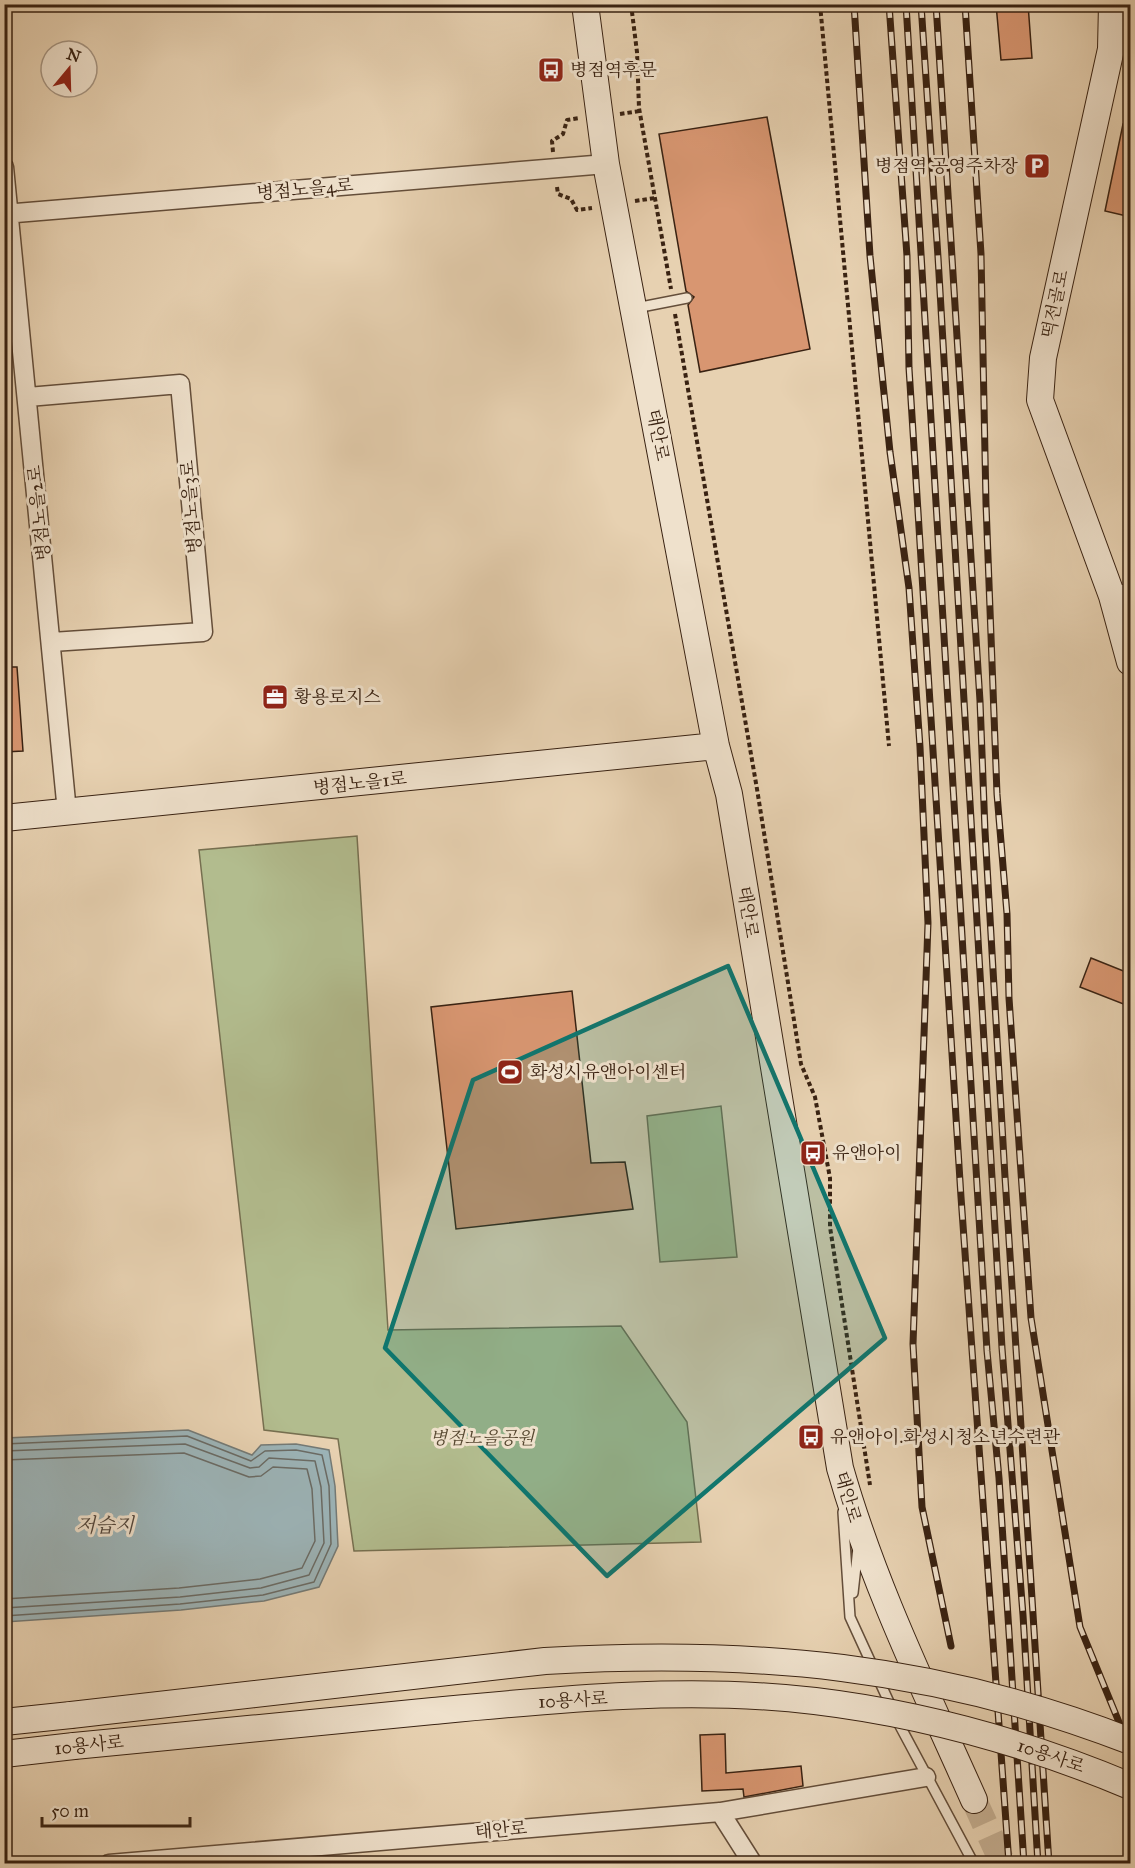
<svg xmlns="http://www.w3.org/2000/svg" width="1135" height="1868" font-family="'IM FELL Great Primer','Noto Serif KR',serif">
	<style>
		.green { fill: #b2bc8e; stroke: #766f50; stroke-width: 1.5 }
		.water { fill: #9cb4b8; stroke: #747a76; stroke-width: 1.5 }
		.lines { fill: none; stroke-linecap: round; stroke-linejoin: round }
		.shore { stroke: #6a6b65; stroke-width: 1.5 }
		.building { fill: #d89671; stroke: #392212; stroke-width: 1.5 }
		.secondary-tunnel { stroke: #c4ae91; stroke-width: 26; stroke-dasharray: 26 13; stroke-linecap: butt }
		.lane-casing { stroke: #644e3a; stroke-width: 12 }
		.street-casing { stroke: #644e3a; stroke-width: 21 }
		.secondary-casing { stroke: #392212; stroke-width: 28 }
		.path { stroke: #392212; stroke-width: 4; stroke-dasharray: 4.5 3; stroke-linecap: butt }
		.lane { stroke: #efe1cc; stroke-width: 9 }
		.street { stroke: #efe1cc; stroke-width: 18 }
		.secondary { stroke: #efe1cc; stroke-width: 26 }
		.rail-casing { stroke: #392212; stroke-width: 7 }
		.rail { stroke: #efe1cc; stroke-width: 4.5; stroke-dasharray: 14; stroke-linecap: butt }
		.secondary-bridge-casing { stroke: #392212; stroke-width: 28; stroke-linecap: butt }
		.secondary-bridge { stroke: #efe1cc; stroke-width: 26 }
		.marked { fill: #0f766e; fill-opacity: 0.2; stroke: #0f766e; stroke-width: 4.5; stroke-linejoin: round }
		.labels { text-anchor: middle; stroke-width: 6; stroke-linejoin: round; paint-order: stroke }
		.poi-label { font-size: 18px; fill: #392212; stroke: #efe1cc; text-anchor: start }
		.street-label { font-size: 18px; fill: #392212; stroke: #efe1cc }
		.park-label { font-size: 18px; font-style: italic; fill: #574831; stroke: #efe1cc }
		.water-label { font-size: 20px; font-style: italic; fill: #52463c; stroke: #efe1cc }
	</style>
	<rect width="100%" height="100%" fill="#e7d1b1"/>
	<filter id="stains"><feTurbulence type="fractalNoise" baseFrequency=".00333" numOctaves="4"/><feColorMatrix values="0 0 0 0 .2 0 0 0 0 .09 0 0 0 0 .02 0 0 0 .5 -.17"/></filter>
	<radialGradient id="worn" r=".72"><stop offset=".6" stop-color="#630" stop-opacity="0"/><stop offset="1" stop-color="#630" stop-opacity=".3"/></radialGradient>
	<path class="green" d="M357 836 388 1330 621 1326 687 1422 701 1542 354 1551 338 1439 264 1430 199 850Z
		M721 1106 737 1257 660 1262 647 1116Z"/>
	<path class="water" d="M188 1430 252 1455 261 1445 296 1444 329 1450 335 1486 338 1546 319 1587 264 1601 181 1610 5 1622V1438Z"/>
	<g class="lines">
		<path class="shore" d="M4 1444 187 1436 251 1461 265 1451 296 1450 322 1455 329 1486 331 1544 314 1582 263 1595 180 1604 4 1616
			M4 1451 185 1444 250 1468 259 1467 269 1458 315 1461 321 1487 324 1543 309 1575 261 1588 180 1597 4 1608
			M4 1460 184 1453 249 1477 261 1476 273 1467 307 1469 312 1489 315 1541 302 1568 260 1579 179 1588 4 1599"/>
	</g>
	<path class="building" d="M996 4H1028L1032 58 1001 60Z
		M767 117 810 349 700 372 688 305 694 297 686 291 659 134Z
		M1123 124 1131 125V217L1105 211Z
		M4 667H17L23 751 4 752Z
		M1091 958 1131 974V1007L1080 987Z
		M572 991 591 1163 625 1162 633 1209 456 1229 431 1007Z
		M725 1734 726 1773 801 1766 803 1786 744 1797 743 1789 702 1791 700 1735Z"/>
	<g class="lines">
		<path class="secondary-tunnel" d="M974 1800 1003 1864"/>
		<defs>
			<path id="lane" d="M636 308 687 298
				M843 1512 850 1617 899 1724 974 1864
				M853 1593 858 1548"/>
			<path id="street" d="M4 167 67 812
				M4 214 606 164
				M28 397 180 384 203 632 52 642
				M1112 596 1130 593
				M720 1812 753 1864
				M109 1864 720 1812 926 1777"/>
			<path id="secondary" d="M585 4 606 164 716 746 729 794 840 1468C873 1584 925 1690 974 1800
				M1112 4 1111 49 1043 358 1040 400 1112 596 1130 662
				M4 818 716 746
				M4 1722 71 1715
				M4 1754 74 1746"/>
		</defs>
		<use href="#lane" class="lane-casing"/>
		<use href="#street" class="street-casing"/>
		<use href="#secondary" class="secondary-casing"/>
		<path class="path" d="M631 4 637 52 639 108 671 289
			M796 4H801
			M820 4 889 746
			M620 114 640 111
			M553 152 552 141 563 134 567 120 580 118
			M557 187 558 194 571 199 577 210 592 208
			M635 201 655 198
			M675 314 757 789 801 1064 815 1097 830 1178V1227L870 1485"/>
		<use href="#lane" class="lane"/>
		<use href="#street" class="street"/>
		<use href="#secondary" class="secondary"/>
		<defs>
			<path id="rail" d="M854 4 870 256 890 452 909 588 920 747 928 923 913 1344 922 1507 951 1646
				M889 4 907 256 909 368 961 1197 1009 1864
				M906 4 987 1351 999 1478 1024 1864
				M921 4 938 257 1002 1348 1023 1615 1038 1864
				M936 4 980 701 985 831 1005 1177 1049 1864
				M965 4 981 254 986 504 997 794 1007 914 1009 998 1031 1318 1080 1627 1130 1749"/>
		</defs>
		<use href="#rail" class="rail-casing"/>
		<use href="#rail" class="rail"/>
		<defs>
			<path id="secondary-bridge" d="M71 1715 545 1661C753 1649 935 1665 1130 1741
				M74 1746C194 1734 313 1723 433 1711 559 1699 689 1686 815 1701 923 1714 1030 1744 1130 1786"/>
		</defs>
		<use href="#secondary-bridge" class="secondary-bridge-casing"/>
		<use href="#secondary-bridge" class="secondary-bridge"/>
	</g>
	<path class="marked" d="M728 966 885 1338 607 1576 385 1348 473 1080Z"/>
	<defs>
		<symbol id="bus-square" viewBox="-11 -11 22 22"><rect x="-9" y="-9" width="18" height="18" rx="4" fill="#8f2418" stroke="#efe1cc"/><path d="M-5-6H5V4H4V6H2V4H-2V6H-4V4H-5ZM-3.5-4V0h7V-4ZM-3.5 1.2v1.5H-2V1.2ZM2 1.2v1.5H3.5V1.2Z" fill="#fff"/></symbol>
		<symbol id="parking-square" viewBox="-11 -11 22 22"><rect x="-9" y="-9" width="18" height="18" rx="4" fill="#8f2418" stroke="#efe1cc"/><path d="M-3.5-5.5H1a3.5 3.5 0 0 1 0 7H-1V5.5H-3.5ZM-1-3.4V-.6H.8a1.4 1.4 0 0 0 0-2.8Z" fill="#fff"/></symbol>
		<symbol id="office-square" viewBox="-11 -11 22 22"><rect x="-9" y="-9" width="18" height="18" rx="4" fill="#8f2418" stroke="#efe1cc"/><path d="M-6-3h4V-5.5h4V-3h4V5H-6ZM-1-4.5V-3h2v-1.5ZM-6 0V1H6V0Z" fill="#fff"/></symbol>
		<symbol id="stadium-square" viewBox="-11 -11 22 22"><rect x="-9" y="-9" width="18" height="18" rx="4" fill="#8f2418" stroke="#efe1cc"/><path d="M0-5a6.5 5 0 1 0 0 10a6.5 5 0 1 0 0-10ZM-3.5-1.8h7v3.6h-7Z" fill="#fff"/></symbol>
	</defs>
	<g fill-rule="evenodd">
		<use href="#bus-square" x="536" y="55" width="30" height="30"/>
		<use href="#parking-square" x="1022" y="151" width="30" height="30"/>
		<use href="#office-square" x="260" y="682" width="30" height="30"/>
		<use href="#stadium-square" x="495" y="1057" width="30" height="30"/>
		<use href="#bus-square" x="798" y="1138" width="30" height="30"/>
		<use href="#bus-square" x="796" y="1422" width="30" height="30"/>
	</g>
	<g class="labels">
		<g class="poi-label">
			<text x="570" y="76">병점역후문</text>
			<text x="1018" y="172" text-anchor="end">병점역 공영주차장</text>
			<text x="294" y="703">황용로지스</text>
			<text x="530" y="1078">화성시유앤아이센터</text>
			<text x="832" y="1159">유앤아이</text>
			<text x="830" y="1443">유앤아이.화성시청소년수련관</text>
		</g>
		<g class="street-label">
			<text transform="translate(305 189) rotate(-5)" y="6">병점노을4로</text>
			<text transform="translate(1055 304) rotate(-78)" y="6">떡전골로</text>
			<text transform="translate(658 435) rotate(79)" y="6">태안로</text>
			<text transform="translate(191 507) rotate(-95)" y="6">병점노을3로</text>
			<text transform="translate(39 513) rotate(-96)" y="6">병점노을2로</text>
			<text transform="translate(360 783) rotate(-6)" y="6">병점노을1로</text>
			<text transform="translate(748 912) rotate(81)" y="6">태안로</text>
			<text transform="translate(848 1497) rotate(74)" y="6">태안로</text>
			<text transform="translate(573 1700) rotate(-3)" y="6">10용사로</text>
			<text transform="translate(89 1745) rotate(-6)" y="6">10용사로</text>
			<text transform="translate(1051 1756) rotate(19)" y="6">10용사로</text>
			<text transform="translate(501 1830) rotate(-5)" y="6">태안로</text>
		</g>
		<g class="park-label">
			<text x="482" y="1444">병점노을공원</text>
		</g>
		<g class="water-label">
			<text x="105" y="1532">저습지</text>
		</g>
	</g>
	<rect width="1135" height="1868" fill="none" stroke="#e7d1b1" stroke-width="24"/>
	<rect x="6" y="6" width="1123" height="1856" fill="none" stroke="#392212" stroke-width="3"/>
	<rect x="12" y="12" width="1111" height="1844" fill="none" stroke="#392212" stroke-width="1.5"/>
	<g transform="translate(69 69) rotate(19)"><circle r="28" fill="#efe1cc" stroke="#a69582" stroke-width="1.5"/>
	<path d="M0-4.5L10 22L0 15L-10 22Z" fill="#8f2418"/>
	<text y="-9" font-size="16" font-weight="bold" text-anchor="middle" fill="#392212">N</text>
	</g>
	<path d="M42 1817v9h148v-9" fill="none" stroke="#392212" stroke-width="3"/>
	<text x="51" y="1817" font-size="18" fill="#392212" stroke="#efe1cc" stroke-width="4.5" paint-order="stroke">50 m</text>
	<rect width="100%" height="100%" filter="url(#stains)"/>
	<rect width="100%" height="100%" fill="url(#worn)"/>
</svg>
